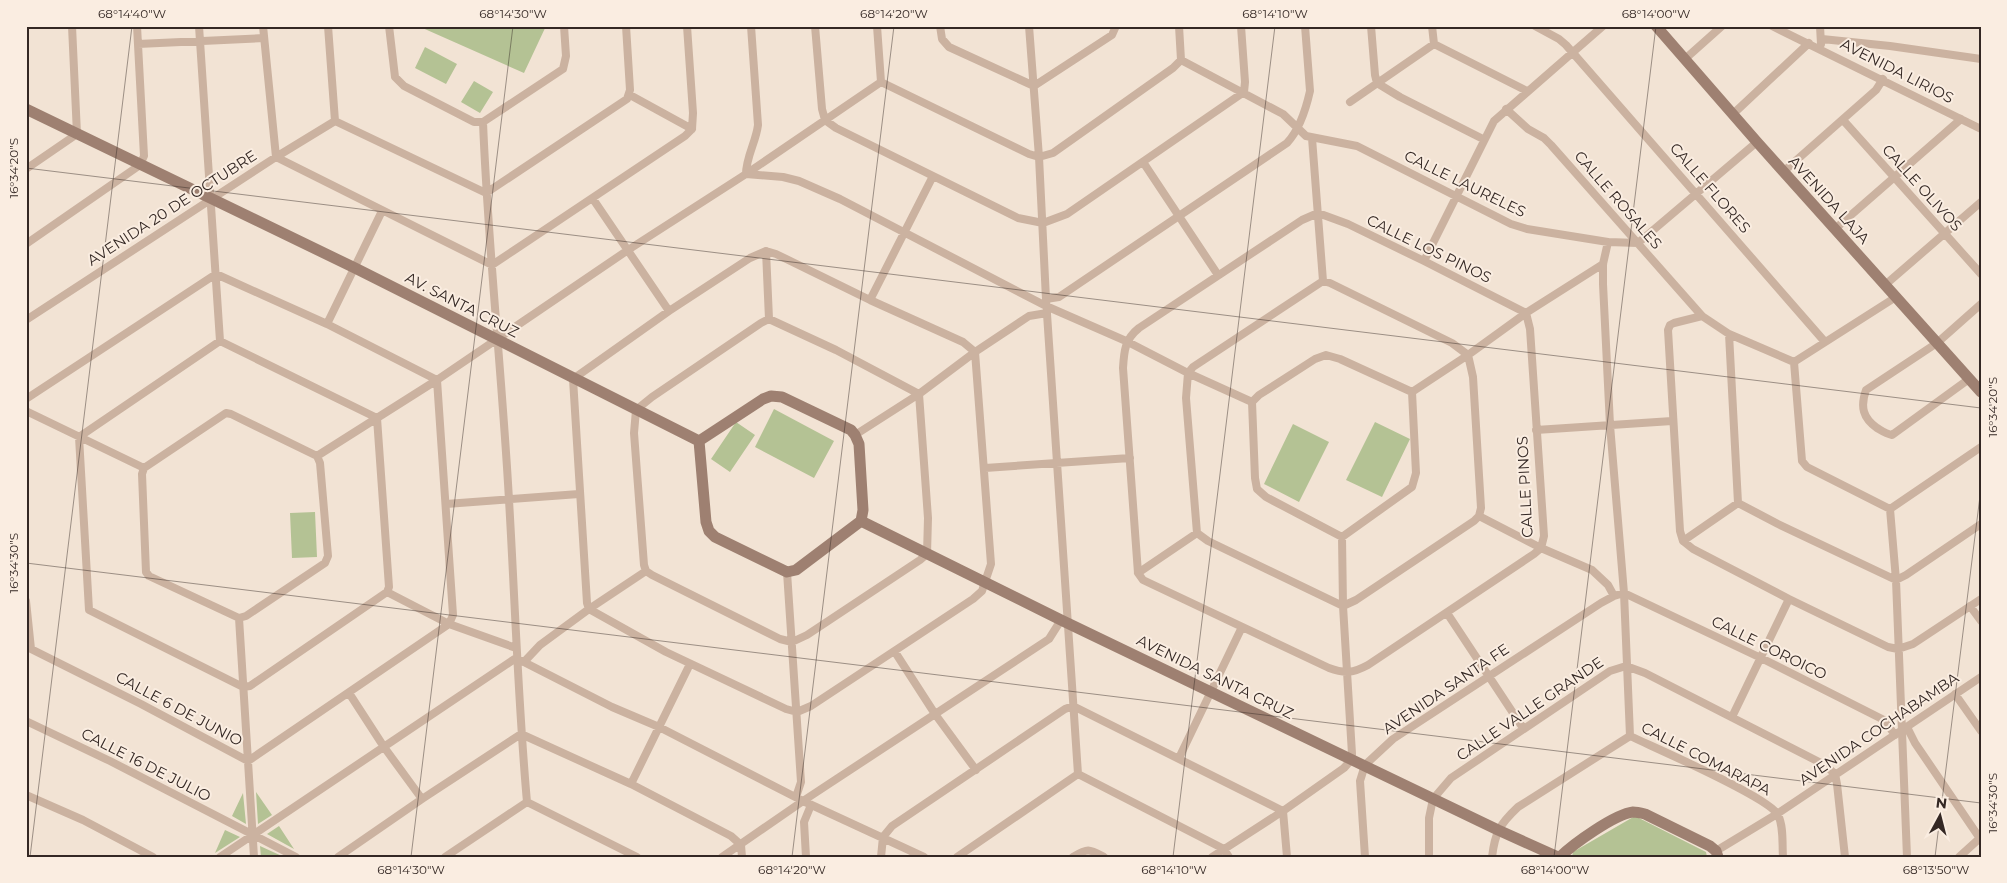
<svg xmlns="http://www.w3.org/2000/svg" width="2007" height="883" font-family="Montserrat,sans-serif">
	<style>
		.park { fill: #b4c294 }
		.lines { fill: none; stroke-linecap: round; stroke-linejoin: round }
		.street { stroke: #cbb2a0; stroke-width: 8 }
		.secondary { stroke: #9e8071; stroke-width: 11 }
		.ticks { fill: none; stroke: #342824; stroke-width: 1; stroke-opacity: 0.45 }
		.labels { text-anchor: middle; stroke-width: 4; stroke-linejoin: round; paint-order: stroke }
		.street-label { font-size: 15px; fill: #342824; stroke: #faede1 }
		.neatline { fill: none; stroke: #342824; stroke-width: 2 }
		.ticks-label { font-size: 12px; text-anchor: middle; fill: #342824 }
	</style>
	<rect width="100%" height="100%" fill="#f2e3d4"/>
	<path class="park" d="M418 26H546L524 73Z
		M425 47 457 64 446 84 415 68Z
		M474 81 493 92 480 113 461 102Z
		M774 409 834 441 814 478 755 447Z
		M736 422 755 435 730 472 711 459Z
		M1375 422 1410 439 1382 497 1346 480Z
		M1293 424 1329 442 1299 502 1264 484Z
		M315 512 317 557 292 558 290 513Z
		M256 792 272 815 258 824Z
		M243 793 246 824 232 816Z
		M1635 816 1706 852 1707 857H1572L1573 852Z
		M279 826 294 849 267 834Z
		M225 830 240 837 215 853Z
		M260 846 284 857H261Z"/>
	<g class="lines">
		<path class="street" d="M199 26 220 341
			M263 26 276 157 492 265 685 136 692 129 693 113 687 26
			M328 26 335 121
			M389 26 395 77 404 86 474 122H483L563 69 566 56 564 26
			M815 26 822 109 825 120 836 128 1018 218 1043 223 1067 214 1244 92 1245 82 1241 26
			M877 26 881 82
			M940 26 942 39 949 47 1034 86 1112 35 1116 26
			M1029 26 1039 157 1046 299 1078 774
			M1371 26 1375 75 1377 83 1400 97 1483 139
			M1432 26 1434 44 1527 91
			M1535 26 1559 39 1566 45 1825 342
			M1772 26 1981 129
			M1820 26 1821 44
			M1822 39 1890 46 1981 59
			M138 44 264 38
			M1685 59 1722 26
			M1181 60 1283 114 1306 136 1357 146 1511 224 1527 229 1608 242 1638 243 1757 142
			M881 82 1029 154 1039 157 1053 153 1173 68 1181 60 1179 26
			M630 95 692 129
			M1350 102 1434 44
			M1506 109 1528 129 1544 138 1551 145 1702 316 1729 334 1794 362 1896 297
			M1733 114 1809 43
			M1843 120 1981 274
			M335 121 486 193 627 99 630 90 626 26
			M483 122C488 248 502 374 509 500 515 601 518 702 527 802
			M1312 138 1323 281
			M1143 162 1218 275
			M26 169 77 134 72 26
			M1783 172 1876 90 1883 79
			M746 174 783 177 799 181 840 199 1046 306 1126 341 1188 373 1252 402
			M746 174C746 157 756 142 758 125L751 26
			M593 199 669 311
			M1318 213 1348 224 1424 261 1526 313 1530 329 1544 536 1541 548 1534 554 1368 665C1353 673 1345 674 1329 668L1143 580 1138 573 1123 368C1124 351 1125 339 1139 328L1302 220Z
			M1835 229 1961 119
			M1608 242 1603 264V284L1610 425 1624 593 1630 736
			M26 244 140 165 144 156 137 26
			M766 251 769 319
			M1424 261 1494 121 1603 26
			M1323 281 1330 283 1452 343 1468 355 1473 377 1481 508 1479 516 1474 521 1356 600 1343 606 1208 541 1197 533 1186 398 1188 373 1193 367Z
			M1885 285 1981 202
			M1046 299 1059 297 1287 143C1300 129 1306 109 1310 91L1305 26
			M870 300 933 176
			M1702 316 1674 323 1670 325 1668 330 1680 531 1683 541 1693 549 1789 599 1888 647 1898 649 1913 644 1981 599
			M26 320 276 157 335 121
			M327 324 382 211
			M1729 334 1738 503 1778 524 1896 580 1906 575 1981 524
			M220 341 377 418 389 587 387 592 250 686 243 687 89 610 79 437Z
			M975 352 991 564 982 591 973 599 811 706 797 712 786 709 666 652 589 609 587 603 573 379 669 311 750 258 766 251 776 254 870 300 963 342 975 352 1029 316 1047 313
			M1326 355 1340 359 1412 392 1416 473 1412 487 1342 537 1266 497 1257 489 1255 478 1252 402 1259 395 1315 359Z
			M1794 362 1802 461 1807 467 1890 509
			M1969 379 1892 435C1886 434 1882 431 1877 428 1863 418 1860 407 1866 390L1937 343 1981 304
			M1412 392 1468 355 1526 313 1603 264
			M26 399 216 274 327 324 437 380 453 615 449 624
			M26 411 144 468
			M226 413 231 414 317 456 320 463 328 556 325 563 246 616 239 618 149 576 146 572 142 474 144 468Z
			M1536 430 1672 421
			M855 435 919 394 975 352
			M317 456 437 380 628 250 746 174 881 82
			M985 468 1130 458
			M446 504 579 494
			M1890 509 1896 580 1907 857
			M1890 509 1981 447
			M1479 516 1541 548 1592 570 1608 585 1614 596
			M1683 541 1738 503
			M646 571 644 565 634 433 636 410 652 397 761 323 769 319 836 350 919 394
			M646 571 652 575 780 639 792 642 807 635 920 560 927 554 928 518 919 394
			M787 572 801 782 796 797
			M1138 573 1197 533
			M387 592 449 624 516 648
			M1624 593 1761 658 1884 720 1895 735
			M26 601 31 649 141 704 248 761 449 624
			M1970 606 1981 621
			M1447 613 1523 728
			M239 618 254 857
			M895 652 935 714 976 770
			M524 662 540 645 589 609 646 571
			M349 693 384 747 422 799
			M1955 694 1981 731
			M1732 717 1789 599
			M26 721 110 761 296 857
			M1907 727 1915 743 1981 840
			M1179 758 1242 627
			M1078 774 1224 849 1229 857
			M631 784 690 664
			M26 795 83 820 153 857
			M527 802 637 857
			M1716 851 1777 814 1981 677
			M220 857 516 658 612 707 659 727 803 801 924 857
			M338 857 422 799 521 734 631 784 731 836 741 845 742 857
			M445 857 527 802
			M722 857 803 801 1049 639 1061 620
			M806 857 804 822 811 805
			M881 857 883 837 892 826 1065 709 1073 706 1283 811 1212 857
			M957 857 1078 774
			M1073 857C1088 848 1089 849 1104 857
			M1287 857 1283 811 1344 768 1351 760 1352 754 1343 606 1342 537
			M1365 857 1360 781 1365 765 1393 739 1601 603 1614 596 1624 593
			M1429 857V818L1433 799 1451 778 1610 671 1626 666 1645 673 1825 765 1835 774 1837 784 1845 857
			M1492 857C1495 832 1500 824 1518 807L1630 736C1655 748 1769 797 1778 815 1784 827 1782 844 1783 857
			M1959 857 1980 838"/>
		<path class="secondary" d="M1656 26 1757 142 1981 392
			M26 109 355 268 699 441
			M771 396 782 397 851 430 855 435 859 444 863 510 861 521 796 570 787 572 715 537 709 531 706 522 699 441 763 399Z
			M861 521 1061 620 1498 830 1558 857
			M1560 857C1573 844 1615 814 1633 812 1637 812 1641 813 1645 814L1710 846 1716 851 1718 857"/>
	</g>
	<path class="ticks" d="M26 168 1981 408M26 563 1981 803M30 857 132 26M411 857 513 26M792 857 894 26M1173 857 1275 26M1554 857 1656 26M1935 857 1981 488"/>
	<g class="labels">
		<g class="street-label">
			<text transform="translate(1897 71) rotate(27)" y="5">AVENIDA LIRIOS</text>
			<text transform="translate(1465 184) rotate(26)" y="5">CALLE LAURELES</text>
			<text transform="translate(1710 188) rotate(49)" y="5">CALLE FLORES</text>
			<text transform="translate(1922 188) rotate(48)" y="5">CALLE OLIVOS</text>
			<text transform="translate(1618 200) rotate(49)" y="5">CALLE ROSALES</text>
			<text transform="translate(1829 200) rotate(48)" y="5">AVENIDA LAJA</text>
			<text transform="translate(172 208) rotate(-33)" y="5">AVENIDA 20 DE OCTUBRE</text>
			<text transform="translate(1429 249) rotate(26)" y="5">CALLE LOS PINOS</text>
			<text transform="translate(462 305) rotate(27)" y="5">AV. SANTA CRUZ</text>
			<text transform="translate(1525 487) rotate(-93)" y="5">CALLE PINOS</text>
			<text transform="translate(1769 648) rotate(26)" y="5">CALLE COROICO</text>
			<text transform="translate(1215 677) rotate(26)" y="5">AVENIDA SANTA CRUZ</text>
			<text transform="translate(1446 689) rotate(-34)" y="5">AVENIDA SANTA FE</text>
			<text transform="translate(179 709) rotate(28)" y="5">CALLE 6 DE JUNIO</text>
			<text transform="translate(1530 709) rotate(-34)" y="5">CALLE VALLE GRANDE</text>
			<text transform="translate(1879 729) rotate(-34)" y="5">AVENIDA COCHABAMBA</text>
			<text transform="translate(1706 759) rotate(27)" y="5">CALLE COMARAPA</text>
			<text transform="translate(146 765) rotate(27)" y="5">CALLE 16 DE JULIO</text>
		</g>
	</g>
	<rect width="2007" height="883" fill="none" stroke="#faede1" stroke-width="55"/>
	<g transform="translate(1940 816) rotate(7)" stroke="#faede1" stroke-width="4" paint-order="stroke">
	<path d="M0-4L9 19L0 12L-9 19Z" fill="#342824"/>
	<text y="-8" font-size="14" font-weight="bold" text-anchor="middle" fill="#342824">N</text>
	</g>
	<rect x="28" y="28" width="1952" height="828" class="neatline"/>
	<g class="ticks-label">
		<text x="132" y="18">68°14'40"W</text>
		<text x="513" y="18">68°14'30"W</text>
		<text x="894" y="18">68°14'20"W</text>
		<text x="1275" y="18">68°14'10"W</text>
		<text x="1656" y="18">68°14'00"W</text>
		<text transform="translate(14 168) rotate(-90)" y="4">16°34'20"S</text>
		<text transform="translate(1993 407) rotate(-90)" y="4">16°34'20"S</text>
		<text transform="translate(14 563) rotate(-90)" y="4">16°34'30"S</text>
		<text transform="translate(1993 803) rotate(-90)" y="4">16°34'30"S</text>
		<text x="411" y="874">68°14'30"W</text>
		<text x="792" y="874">68°14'20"W</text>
		<text x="1174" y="874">68°14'10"W</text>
		<text x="1555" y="874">68°14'00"W</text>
		<text x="1936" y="874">68°13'50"W</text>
	</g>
</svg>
